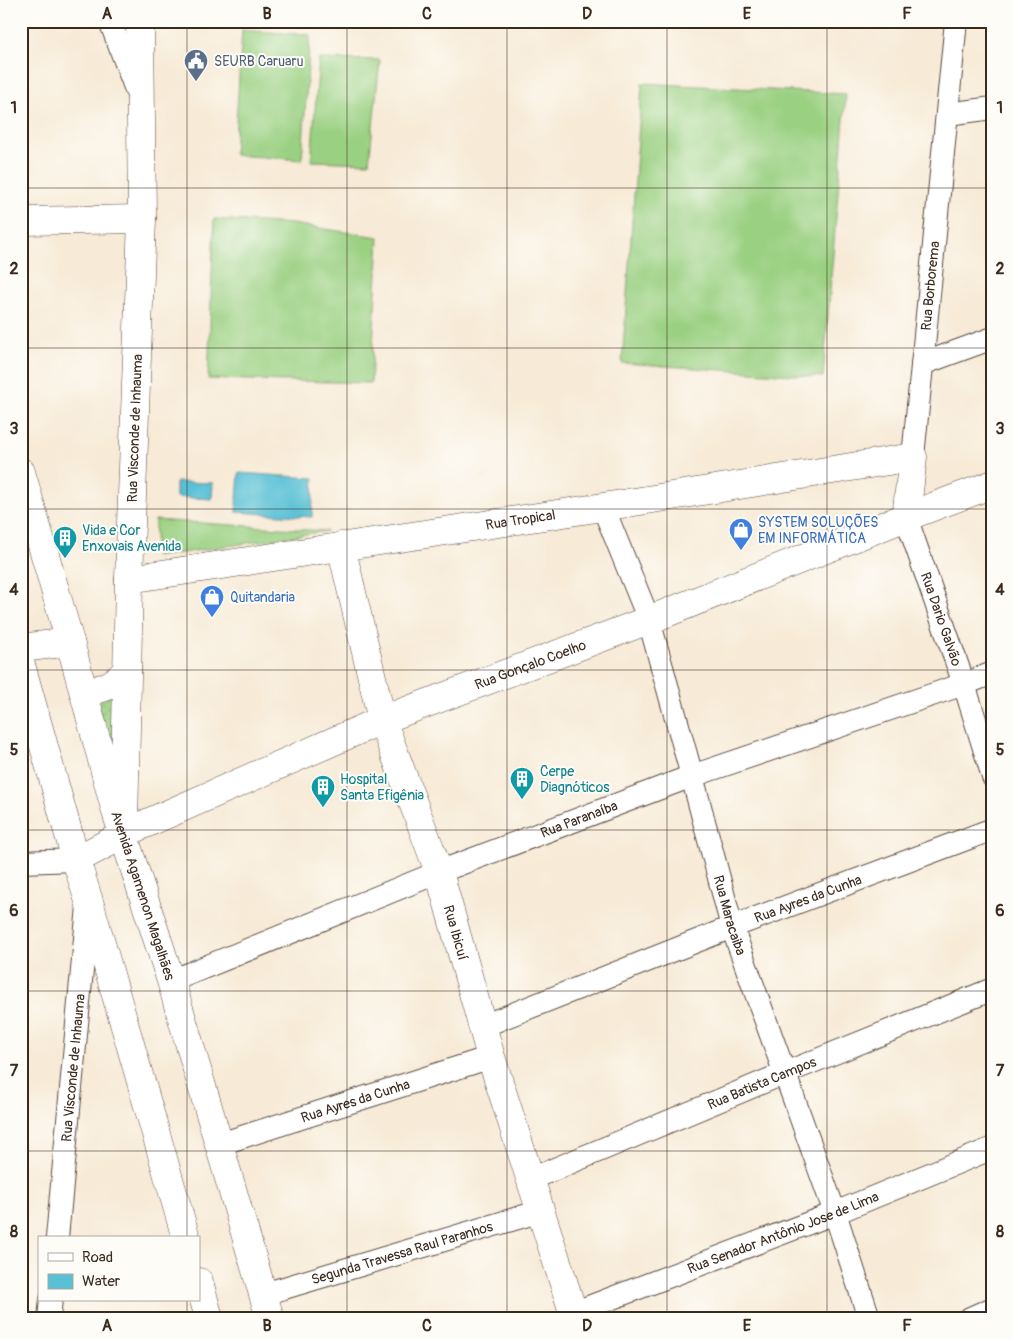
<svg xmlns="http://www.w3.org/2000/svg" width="1014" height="1339" font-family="Pangolin,sans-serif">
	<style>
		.grass { fill: #9ad081; stroke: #6a7d50 }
		.park { fill: url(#park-dots); stroke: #6a7d50 }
		.water { fill: #59c0d6; stroke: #4a757a }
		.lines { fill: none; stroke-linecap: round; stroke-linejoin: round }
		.minor-casing { stroke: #57473a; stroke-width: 24 }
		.tertiary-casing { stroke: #57473a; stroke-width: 29 }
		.primary-casing { stroke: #57473a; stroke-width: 29 }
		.minor { stroke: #fff; stroke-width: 22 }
		.tertiary { stroke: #fff; stroke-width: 28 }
		.primary { stroke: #fff; stroke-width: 28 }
		.grid { fill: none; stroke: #3b2a1e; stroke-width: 1; stroke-opacity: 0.55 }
		.labels { text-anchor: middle; stroke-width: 4; stroke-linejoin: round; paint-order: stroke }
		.service-label { font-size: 14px; fill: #4e5e75; stroke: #fdfcf7; text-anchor: start }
		.street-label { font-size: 14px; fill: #3b2a1e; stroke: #fdfcf7 }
		.shop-label { font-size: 14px; fill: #366cbe; stroke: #fdfcf7; text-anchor: start }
		.culture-label { font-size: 14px; fill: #0d838f; stroke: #fdfcf7; text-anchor: start }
		.neatline { fill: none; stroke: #3b2a1e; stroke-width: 2 }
		.grid-label { font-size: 16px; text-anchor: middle; font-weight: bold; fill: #3b2a1e }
	</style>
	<defs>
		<pattern id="park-dots" width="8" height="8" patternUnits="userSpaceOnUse" patternTransform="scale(1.25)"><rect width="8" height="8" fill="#9ad081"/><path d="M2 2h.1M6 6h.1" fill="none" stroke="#7fa969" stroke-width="1.8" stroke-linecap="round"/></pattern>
	</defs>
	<rect width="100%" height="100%" fill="#fdfcf7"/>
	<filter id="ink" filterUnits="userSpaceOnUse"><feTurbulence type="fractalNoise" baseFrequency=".02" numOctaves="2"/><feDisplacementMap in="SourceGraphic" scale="10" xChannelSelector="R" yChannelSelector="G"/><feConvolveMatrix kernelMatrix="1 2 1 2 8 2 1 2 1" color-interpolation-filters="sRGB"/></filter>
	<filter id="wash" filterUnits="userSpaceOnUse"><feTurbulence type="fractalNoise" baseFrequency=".0096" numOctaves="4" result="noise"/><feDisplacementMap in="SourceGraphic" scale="20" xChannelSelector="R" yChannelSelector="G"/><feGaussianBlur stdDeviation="1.12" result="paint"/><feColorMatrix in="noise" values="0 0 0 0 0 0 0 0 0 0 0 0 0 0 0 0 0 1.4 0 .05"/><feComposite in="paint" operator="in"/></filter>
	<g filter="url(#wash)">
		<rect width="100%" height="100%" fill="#f7ead6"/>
		<path class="grass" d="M242 30 310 35 302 160 234 155Z
			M319 59 380 60 369 163 311 161Z
			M642 83 846 94 823 377 622 363Z
			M214 219 292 224 379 237 371 383 208 379Z
			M155 520 327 531 155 557Z"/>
		<path class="park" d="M115 694 117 778 95 697Z"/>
		<path class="water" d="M239 473 314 478 312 517 236 512Z
			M176 482 213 483 212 499 176 497Z"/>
	</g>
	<g filter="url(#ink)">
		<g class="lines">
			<defs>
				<g id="minor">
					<path d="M110 21 138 95"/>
					<path d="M947 114 993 108"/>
					<path d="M922 364 993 338"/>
					<path id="s1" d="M913 457 956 21"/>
					<path id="s2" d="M603 507 649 620 692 776 732 927 835 1213 869 1318"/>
					<path id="s3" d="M906 517 964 684 993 777"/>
					<path d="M21 862 76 860"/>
					<path id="s4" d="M171 981 439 872 692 776 964 684 993 673"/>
					<path id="s5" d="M483 1026 732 927 993 829"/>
					<path id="s6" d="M220 1144 491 1057"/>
					<path id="s7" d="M531 1179 785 1073 993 989"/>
					<path id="s8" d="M57 1238 88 906"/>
					<path id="s9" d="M264 1294 541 1211"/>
					<path id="s10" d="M573 1313 835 1213 993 1148"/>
					<path d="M49 1318 51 1300"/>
					<path d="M970 1318 993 1308"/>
				</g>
				<g id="tertiary">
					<path d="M21 221 142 219"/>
					<path id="s11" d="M341 546 382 720 439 872 491 1057 575 1318"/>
					<path id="s12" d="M129 579 603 507 913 457 906 517"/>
					<path d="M21 648 70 642"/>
					<path id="s13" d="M124 827 129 579 142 219 140 21"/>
					<path id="s14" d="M76 860 138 827 382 720 649 620 906 517 993 484"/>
				</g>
				<g id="primary">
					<path id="s15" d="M21 472 70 642 116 812 171 981 270 1318"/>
					<path d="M21 665 76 860 88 898 186 1238"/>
					<path d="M84 692C104 689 113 686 127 670"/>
					<path d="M199 1282 209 1318"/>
				</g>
			</defs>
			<use href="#minor" class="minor-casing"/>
			<use href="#tertiary" class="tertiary-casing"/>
			<use href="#primary" class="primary-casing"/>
			<use href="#minor" class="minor"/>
			<use href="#tertiary" class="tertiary"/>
			<use href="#primary" class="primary"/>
		</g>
	</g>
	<path class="grid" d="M187 21V1238M347 21V1318M507 21V1318M667 21V1318M827 21V1318M21 188H993M21 348H993M21 509H993M21 670H993M21 830H993M21 991H993M21 1151H993M187 1300V1318"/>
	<defs>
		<symbol id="civic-pin" viewBox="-11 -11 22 30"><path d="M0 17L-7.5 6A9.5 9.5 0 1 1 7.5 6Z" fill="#5c6f8a" stroke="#fdfcf7"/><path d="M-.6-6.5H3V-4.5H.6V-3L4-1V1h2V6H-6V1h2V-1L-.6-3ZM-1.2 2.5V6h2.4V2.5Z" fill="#fff"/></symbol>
		<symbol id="shop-pin" viewBox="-11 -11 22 30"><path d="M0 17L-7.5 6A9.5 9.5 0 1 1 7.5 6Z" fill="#3f7fe0" stroke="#fdfcf7"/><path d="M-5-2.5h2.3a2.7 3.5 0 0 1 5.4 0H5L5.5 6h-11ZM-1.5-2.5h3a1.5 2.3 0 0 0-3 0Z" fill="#fff"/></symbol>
		<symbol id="building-pin" viewBox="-11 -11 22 30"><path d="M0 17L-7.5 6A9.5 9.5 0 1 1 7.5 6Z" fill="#0f9aa8" stroke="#fdfcf7"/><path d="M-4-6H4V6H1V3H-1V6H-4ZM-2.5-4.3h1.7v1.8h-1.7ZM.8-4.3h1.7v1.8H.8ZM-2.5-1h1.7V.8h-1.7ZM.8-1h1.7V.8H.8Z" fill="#fff"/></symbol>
	</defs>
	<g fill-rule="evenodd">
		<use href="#civic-pin" x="182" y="47" width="28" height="38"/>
		<use href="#shop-pin" x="727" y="516" width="28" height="38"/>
		<use href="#building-pin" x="51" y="524" width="28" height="38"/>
		<use href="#shop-pin" x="198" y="583" width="28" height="38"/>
		<use href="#building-pin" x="508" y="765" width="28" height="38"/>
		<use href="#building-pin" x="309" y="773" width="28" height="38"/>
	</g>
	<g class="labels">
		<g class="service-label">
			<text x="214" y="66">SEURB Caruaru</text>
		</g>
		<g class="street-label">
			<text dy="5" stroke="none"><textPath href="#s1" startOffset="172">Rua Borborema</textPath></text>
			<text dy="5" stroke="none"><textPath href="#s13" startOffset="399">Rua Visconde de Inhauma</textPath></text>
			<text dy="5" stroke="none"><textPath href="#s12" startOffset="396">Rua Tropical</textPath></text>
			<text dy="5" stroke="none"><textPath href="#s3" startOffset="108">Rua Dario Galvão</textPath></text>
			<text dy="5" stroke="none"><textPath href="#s14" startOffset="495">Rua Gonçalo Coelho</textPath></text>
			<text dy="5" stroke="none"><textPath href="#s4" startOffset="439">Rua Paranaíba</textPath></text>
			<text dy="5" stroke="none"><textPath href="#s15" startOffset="441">Avenida Agamenon Magalhães</textPath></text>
			<text dy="5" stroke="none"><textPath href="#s5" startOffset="349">Rua Ayres da Cunha</textPath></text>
			<text dy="5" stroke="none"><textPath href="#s2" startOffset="428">Rua Maracaiba</textPath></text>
			<text dy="5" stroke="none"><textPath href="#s11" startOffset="404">Rua Ibicuí</textPath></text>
			<text dy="5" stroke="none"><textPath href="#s8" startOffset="171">Rua Visconde de Inhauma</textPath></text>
			<text dy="5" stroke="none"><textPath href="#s7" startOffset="250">Rua Batista Campos</textPath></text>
			<text dy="5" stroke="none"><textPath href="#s6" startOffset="142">Rua Ayres da Cunha</textPath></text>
			<text dy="5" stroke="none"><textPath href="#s10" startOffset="225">Rua Senador Antônio Jose de Lima</textPath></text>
			<text dy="5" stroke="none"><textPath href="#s9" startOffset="144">Segunda Travessa Raul Paranhos</textPath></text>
		</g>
		<g class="shop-label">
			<text x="758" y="527">SYSTEM SOLUÇÕES<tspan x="758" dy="16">EM INFORMÁTICA</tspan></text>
			<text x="230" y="602">Quitandaria</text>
		</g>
		<g class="culture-label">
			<text x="82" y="535">Vida e Cor<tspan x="82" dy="16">Enxovais Avenida</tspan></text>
			<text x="540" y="776">Cerpe<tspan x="540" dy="16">Diagnóticos</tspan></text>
			<text x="340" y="784">Hospital<tspan x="340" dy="16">Santa Efigênia</tspan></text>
		</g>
	</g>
	<rect width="1014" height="1339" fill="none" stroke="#fdfcf7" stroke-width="55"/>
	<rect x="38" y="1236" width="162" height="65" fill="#fdfcf7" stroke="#afa8a0"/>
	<rect x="48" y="1253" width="25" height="8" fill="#ffffff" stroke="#afa8a0"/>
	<text x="82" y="1262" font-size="15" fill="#3b2a1e">Road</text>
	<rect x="48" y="1274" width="25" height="15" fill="#59c0d6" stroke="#afa8a0"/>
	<text x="82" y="1286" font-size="15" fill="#3b2a1e">Water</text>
	<rect x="28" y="28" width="958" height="1284" class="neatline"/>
	<g class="grid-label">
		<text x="107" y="19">A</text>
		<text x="267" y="19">B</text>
		<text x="427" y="19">C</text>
		<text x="587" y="19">D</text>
		<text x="747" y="19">E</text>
		<text x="907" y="19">F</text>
		<text x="14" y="113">1</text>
		<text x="1000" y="113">1</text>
		<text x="14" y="274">2</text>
		<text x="1000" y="274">2</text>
		<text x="14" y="434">3</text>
		<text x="1000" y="434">3</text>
		<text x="14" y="595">4</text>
		<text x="1000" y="595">4</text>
		<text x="14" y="755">5</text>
		<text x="1000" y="755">5</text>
		<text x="14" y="916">6</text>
		<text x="1000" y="916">6</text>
		<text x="14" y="1076">7</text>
		<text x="1000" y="1076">7</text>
		<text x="14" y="1237">8</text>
		<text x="1000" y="1237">8</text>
		<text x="107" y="1331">A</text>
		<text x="267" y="1331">B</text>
		<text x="427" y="1331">C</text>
		<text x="587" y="1331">D</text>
		<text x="747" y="1331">E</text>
		<text x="907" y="1331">F</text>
	</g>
</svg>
